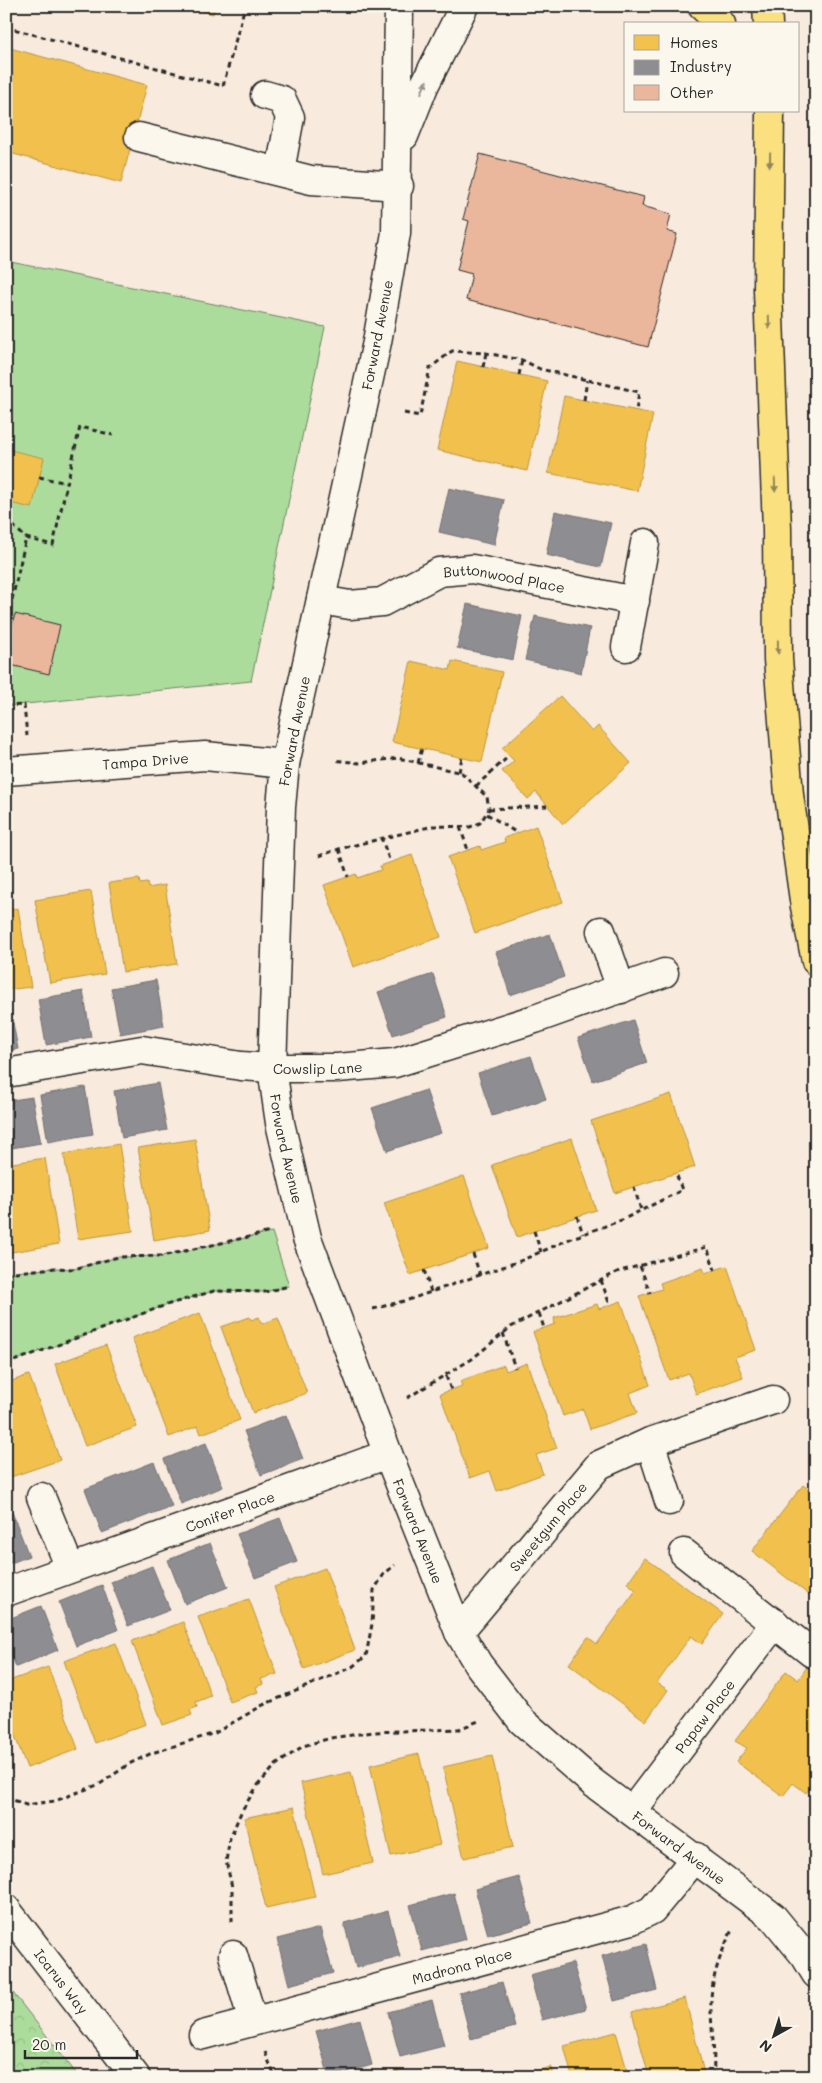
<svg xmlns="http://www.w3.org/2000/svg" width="822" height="2083" font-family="Mali,sans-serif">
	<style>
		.forest { fill: url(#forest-crowns); stroke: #6c8464 }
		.park { fill: #acdc9c; stroke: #6c8464 }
		.homes { fill: #f2c14e; stroke: #b69444 }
		.industry { fill: #8d8d92; stroke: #707073 }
		.building { fill: #eab79c; stroke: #2b2b2b }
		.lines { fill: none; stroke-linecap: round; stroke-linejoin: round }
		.minor-casing { stroke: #2b2b2b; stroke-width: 31 }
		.highway-casing { stroke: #2b2b2b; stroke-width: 31 }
		.path { stroke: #2b2b2b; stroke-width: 3; stroke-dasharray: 5 4; stroke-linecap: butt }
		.minor { stroke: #fbf7ec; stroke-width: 28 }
		.highway { stroke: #fbe080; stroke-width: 28 }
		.oneway { fill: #93918c }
		.oneway2 { fill: #938656 }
		.labels { text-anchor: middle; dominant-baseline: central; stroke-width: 5; stroke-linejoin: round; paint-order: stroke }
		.street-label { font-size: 14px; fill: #2b2b2b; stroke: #fbf7ec }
	</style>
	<defs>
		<pattern id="forest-crowns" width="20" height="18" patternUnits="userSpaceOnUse" patternTransform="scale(1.25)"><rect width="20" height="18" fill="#acdc9c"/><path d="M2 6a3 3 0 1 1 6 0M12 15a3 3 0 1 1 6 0" fill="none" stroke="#94bd87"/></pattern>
	</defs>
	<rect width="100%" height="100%" fill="#f8eadc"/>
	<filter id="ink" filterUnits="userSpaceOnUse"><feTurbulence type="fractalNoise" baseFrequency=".02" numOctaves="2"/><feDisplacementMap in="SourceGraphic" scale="10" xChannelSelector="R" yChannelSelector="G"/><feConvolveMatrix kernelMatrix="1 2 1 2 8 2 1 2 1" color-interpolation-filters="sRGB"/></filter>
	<g filter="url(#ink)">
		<path class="forest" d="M6,1984L79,2077H6Z"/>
		<g class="park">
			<path d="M6,261L325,327L251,681L6,706Z"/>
			<path d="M272,1232L289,1286L265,1292L214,1291L166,1305L6,1364V1273L55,1268L74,1269L118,1257L162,1256Z"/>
		</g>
		<g class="homes">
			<path d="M186,6H215L213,14Z"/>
			<path d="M6,47L147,85L121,183L6,152Z"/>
			<path d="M457,361L547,381L527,471L437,450Z"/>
			<path d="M564,396L653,414L637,491L548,473Z"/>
			<path d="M6,449L44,458L32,508L6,502Z"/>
			<path d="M411,661L450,670L452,661L502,672L482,762L392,742Z"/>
			<path d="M560,696L592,732L598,726L631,763L563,824L536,792L528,799L502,771L514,761L502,748Z"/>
			<path d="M536,826L563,902L475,933L448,857L480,846L481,850L505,842L504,838Z"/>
			<path d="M412,855L441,937L353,967L324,885L356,874L357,878L381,870L380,866Z"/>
			<path d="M139,879L140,884L147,883L148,888L165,885L177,964L123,972L109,883Z"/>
			<path d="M91,891L105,974L50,983L35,900Z"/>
			<path d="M18,908L31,987L6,990V910Z"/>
			<path d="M671,1094L695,1167L615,1193L591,1121Z"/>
			<path d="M572,1138L596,1210L517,1237L492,1165Z"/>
			<path d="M195,1139L210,1230L154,1240L138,1148Z"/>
			<path d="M119,1144L133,1231L78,1239L64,1154Z"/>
			<path d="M45,1158L59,1244L6,1253V1164Z"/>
			<path d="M464,1176L489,1248L410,1275L384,1203Z"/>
			<path d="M727,1266L756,1350L735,1357L743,1377L696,1394L689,1373L669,1380L639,1296L662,1289L660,1283L703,1268L705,1273Z"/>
			<path d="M621,1301L650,1385L630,1393L637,1413L590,1429L583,1409L563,1416L533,1332L555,1324L554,1318L597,1304L599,1309Z"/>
			<path d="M200,1313L240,1420L201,1434L198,1426L169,1437L132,1338Z"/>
			<path d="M250,1317L251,1320L259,1317L262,1324L278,1318L307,1393L253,1413L221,1327Z"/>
			<path d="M106,1345L137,1427L85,1446L55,1364Z"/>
			<path d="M527,1363L557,1448L536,1455L543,1474L497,1491L490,1471L470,1478L440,1394L462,1386L460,1381L504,1365L506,1371Z"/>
			<path d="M29,1375L60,1460L8,1478L6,1472V1383Z"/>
			<path d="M803,1485L816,1495V1594L813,1598L752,1551Z"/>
			<path d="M645,1558L723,1614L702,1644L691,1636L657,1683L668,1690L646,1721L569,1664L588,1637L597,1644L636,1590L627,1583Z"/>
			<path d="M325,1568L355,1650L304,1669L274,1587Z"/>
			<path d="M249,1599L277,1674L261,1679L263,1684L256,1687L258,1692L230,1702L198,1617Z"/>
			<path d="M183,1622L211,1696L196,1702L197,1707L190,1710L192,1715L163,1725L132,1641Z"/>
			<path d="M116,1643L146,1724L95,1743L64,1661Z"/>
			<path d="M48,1667L78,1749L27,1768L6,1712V1682Z"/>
			<path d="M807,1667L816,1674V1780L806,1793L793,1783L783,1796L736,1762L747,1748L735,1741L786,1671L798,1680Z"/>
			<path d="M419,1754L440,1845L391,1856L370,1765Z"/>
			<path d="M492,1756L513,1847L464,1858L443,1767Z"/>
			<path d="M351,1772L373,1863L323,1874L301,1783Z"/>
			<path d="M294,1807L315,1897L266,1908L244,1818Z"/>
			<path d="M685,1998L705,2077H649L632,2012Z"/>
			<path d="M616,2032L629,2077H572L564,2046Z"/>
			<path d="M551,2067L553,2077H513Z"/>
			<path d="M398,2071L400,2077H378Z"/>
			<path d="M475,2071L476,2077H454Z"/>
		</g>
		<g class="industry">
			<path d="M449,488L504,500L494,545L439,532Z"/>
			<path d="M555,511L611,523L601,567L546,555Z"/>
			<path d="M467,604L522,616L513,660L457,648Z"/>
			<path d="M535,616L590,628L581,673L525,660Z"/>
			<path d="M550,934L564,977L510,995L496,952Z"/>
			<path d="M433,974L447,1017L393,1035L378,992Z"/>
			<path d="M156,980L164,1026L120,1034L111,988Z"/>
			<path d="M83,991L91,1037L46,1045L38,999Z"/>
			<path d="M6,1002H9L18,1049L6,1051Z"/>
			<path d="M633,1020L647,1063L593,1081L578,1038Z"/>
			<path d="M531,1056L546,1099L492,1116L478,1073Z"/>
			<path d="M158,1083L167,1130L122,1138L114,1091Z"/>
			<path d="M85,1087L93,1134L48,1142L40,1095Z"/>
			<path d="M426,1090L441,1133L387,1151L372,1108Z"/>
			<path d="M32,1097L41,1143L6,1149V1101Z"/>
			<path d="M286,1415L303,1459L261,1475L244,1431Z"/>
			<path d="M206,1443L223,1487L181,1504L164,1459Z"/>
			<path d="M154,1462L172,1506L102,1533L85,1489Z"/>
			<path d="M12,1512L29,1556L6,1565V1514Z"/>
			<path d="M280,1518L297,1562L255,1578L237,1534Z"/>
			<path d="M210,1543L228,1587L185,1604L168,1560Z"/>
			<path d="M152,1566L170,1610L128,1626L111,1582Z"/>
			<path d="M102,1585L118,1630L76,1646L59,1602Z"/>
			<path d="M41,1606L58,1650L16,1667L6,1642V1620Z"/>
			<path d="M519,1877L532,1923L488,1935L475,1889Z"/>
			<path d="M454,1893L466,1939L422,1951L410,1905Z"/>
			<path d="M388,1911L400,1957L356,1968L344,1923Z"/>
			<path d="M320,1928L333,1973L289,1985L277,1939Z"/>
			<path d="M646,1944L657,1990L614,2001L602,1956Z"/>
			<path d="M573,1963L586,2009L542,2020L530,1975Z"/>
			<path d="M502,1982L515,2027L471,2039L459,1993Z"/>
			<path d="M432,2000L444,2046L400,2057L388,2012Z"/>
			<path d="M360,2019L372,2065L329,2077L316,2031Z"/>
		</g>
		<g class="building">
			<path d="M480,154L644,197L642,206L671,214L667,231L677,234L648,347L466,300L472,274L457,270L469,221L463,219Z"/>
			<path d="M15,614L60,625L49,674L6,664V648Z"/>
		</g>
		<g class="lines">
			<defs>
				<g id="minor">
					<path id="s1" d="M399,6L396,233L377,342L285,764L281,807L272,1068L280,1123L307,1238L388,1454L459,1632L478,1664L522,1721L592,1782L773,1917L805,1956L816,1974"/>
					<path d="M265,95L282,100L290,117L280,171"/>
					<path d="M404,136L424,86L464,6"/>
					<path d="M139,137L311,180L399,186"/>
					<path id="s2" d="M321,600L350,605L382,602L439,572L472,569L635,601"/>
					<path d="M626,647L645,543"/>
					<path id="s3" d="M6,771L205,756L285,764"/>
					<path d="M601,931L621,989"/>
					<path id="s4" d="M6,1073L142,1050L241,1066L272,1068H337L395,1063L535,1019L664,973"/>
					<path d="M650,1442L669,1501"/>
					<path d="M41,1497L70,1568"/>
					<path d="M684,1553L812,1653"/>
					<path id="s5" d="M6,1592L388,1454"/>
					<path id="s6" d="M459,1632L599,1465L650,1442L773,1400"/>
					<path id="s7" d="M633,1810L775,1623"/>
					<path id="s8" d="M6,1909L136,2077"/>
					<path d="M233,1955L253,2021"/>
					<path id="s9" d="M203,2035L632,1920L652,1910L696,1857"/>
				</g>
				<g id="highway">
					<path d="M702,6L721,24"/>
					<path d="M767,6L768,24"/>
					<path d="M770,111L768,290L777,529L778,659L789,795L805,907L816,961"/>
				</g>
			</defs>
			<use href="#minor" class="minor-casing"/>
			<use href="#highway" class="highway-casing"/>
			<g class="path">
				<path d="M6,27L223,86L245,6"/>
				<path d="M483,367L486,353"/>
				<path d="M519,375L522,360"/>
				<path d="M6,378L12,377"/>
				<path d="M584,400L587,380"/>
				<path d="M404,413L420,416L430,368L452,351L486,353L522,360L540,369L639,392L636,411"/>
				<path d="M39,477L67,483"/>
				<path d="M6,519L26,538"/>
				<path d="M6,588L14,590"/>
				<path d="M6,626L26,538L53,545L80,427L113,435"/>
				<path d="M6,706L24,705L27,736"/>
				<path d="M418,763L422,748"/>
				<path d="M459,772L462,757"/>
				<path d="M476,786L509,756"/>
				<path d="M489,809L547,806"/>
				<path d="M487,814L517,833"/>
				<path d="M460,827L468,850"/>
				<path d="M381,837L390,862"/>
				<path d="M339,849L348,877"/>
				<path d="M319,856L339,849L433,826L470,827L480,823L489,809L487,797L462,773L398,758L359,763L334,760"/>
				<path d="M634,1187L641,1210"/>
				<path d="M577,1216L583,1234"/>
				<path d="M534,1231L541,1252"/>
				<path d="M473,1254L480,1275"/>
				<path d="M640,1266L650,1293"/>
				<path d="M424,1270L431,1292"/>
				<path d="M6,1273L55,1268L74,1269L118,1257L162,1256L271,1232"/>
				<path d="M601,1280L610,1305"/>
				<path d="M373,1309L408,1300L520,1261L572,1238L622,1220L682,1190L676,1173"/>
				<path d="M539,1313L544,1328"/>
				<path d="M503,1333L515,1368"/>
				<path d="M6,1364L166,1305L214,1291L265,1292L289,1286"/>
				<path d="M446,1376L451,1390"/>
				<path d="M407,1398L472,1359L511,1327L617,1272L707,1247L715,1270"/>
				<path d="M6,1797L26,1805L55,1801L100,1784L129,1764L152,1753L215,1733L263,1705L352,1667L366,1656L372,1624L374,1590L384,1574L395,1565"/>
				<path d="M232,1922V1887L226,1861L230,1838L242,1810L258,1785L276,1765L303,1746L331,1738L373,1732L459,1729L481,1720"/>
				<path d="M265,2052L275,2077"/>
				<path d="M713,2077C716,2050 710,2025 711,1998C713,1973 722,1950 733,1928"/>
			</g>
			<use href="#minor" class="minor"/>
			<use href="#highway" class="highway"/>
		</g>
		<defs><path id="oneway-solid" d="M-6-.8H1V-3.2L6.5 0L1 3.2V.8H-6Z" transform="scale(1.25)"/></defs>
		<use class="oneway" href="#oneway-solid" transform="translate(424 87) rotate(-66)"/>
		<g class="oneway2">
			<use href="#oneway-solid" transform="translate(770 160) rotate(91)"/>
			<use href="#oneway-solid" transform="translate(769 322) rotate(88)"/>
			<use href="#oneway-solid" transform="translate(775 485) rotate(88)"/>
			<use href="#oneway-solid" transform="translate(778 647) rotate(89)"/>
		</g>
	</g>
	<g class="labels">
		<g class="street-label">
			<text transform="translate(377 335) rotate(-79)">Forward Avenue</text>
			<text stroke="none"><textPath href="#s2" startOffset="192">Buttonwood Place</textPath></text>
			<text transform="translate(294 731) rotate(-79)">Forward Avenue</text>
			<text stroke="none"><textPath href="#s3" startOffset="140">Tampa Drive</textPath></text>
			<text stroke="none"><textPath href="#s4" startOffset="315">Cowslip Lane</textPath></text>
			<text stroke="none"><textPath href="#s1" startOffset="1156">Forward Avenue</textPath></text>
			<text stroke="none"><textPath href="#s5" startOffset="238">Conifer Place</textPath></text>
			<text stroke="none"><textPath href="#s6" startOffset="138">Sweetgum Place</textPath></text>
			<text stroke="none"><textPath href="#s1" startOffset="1561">Forward Avenue</textPath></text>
			<text stroke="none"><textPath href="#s7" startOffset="118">Papaw Place</textPath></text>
			<text stroke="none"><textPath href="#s1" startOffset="1981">Forward Avenue</textPath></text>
			<text stroke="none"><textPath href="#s9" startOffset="268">Madrona Place</textPath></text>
			<text stroke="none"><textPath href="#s8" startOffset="91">Icarus Way</textPath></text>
		</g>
	</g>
	<rect width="822" height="2083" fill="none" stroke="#fbf7ec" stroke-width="25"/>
	<rect x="12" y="12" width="797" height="2058" fill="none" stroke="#2b2b2b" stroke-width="2" filter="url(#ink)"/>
	<rect x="624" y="22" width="175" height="90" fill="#fbf7ec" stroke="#a8a59f"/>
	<rect x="634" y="35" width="25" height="15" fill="#f2c14e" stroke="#a8a59f"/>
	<text x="670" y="48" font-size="15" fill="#2b2b2b">Homes</text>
	<rect x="634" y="60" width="25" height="15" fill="#8d8d92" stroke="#a8a59f"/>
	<text x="670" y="72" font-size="15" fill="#2b2b2b">Industry</text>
	<rect x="634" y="85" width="25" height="15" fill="#eab79c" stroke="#a8a59f"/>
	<text x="670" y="98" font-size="15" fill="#2b2b2b">Other</text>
	<g transform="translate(774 2036) rotate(219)" stroke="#fbf7ec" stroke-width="4" paint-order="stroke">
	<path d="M0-4L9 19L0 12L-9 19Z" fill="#2b2b2b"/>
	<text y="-8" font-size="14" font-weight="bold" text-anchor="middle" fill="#2b2b2b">N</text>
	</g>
	<path d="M25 2050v8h112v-8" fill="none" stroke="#2b2b2b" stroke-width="2.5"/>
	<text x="32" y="2050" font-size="15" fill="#2b2b2b" stroke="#fbf7ec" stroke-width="4" paint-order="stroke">20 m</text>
</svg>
